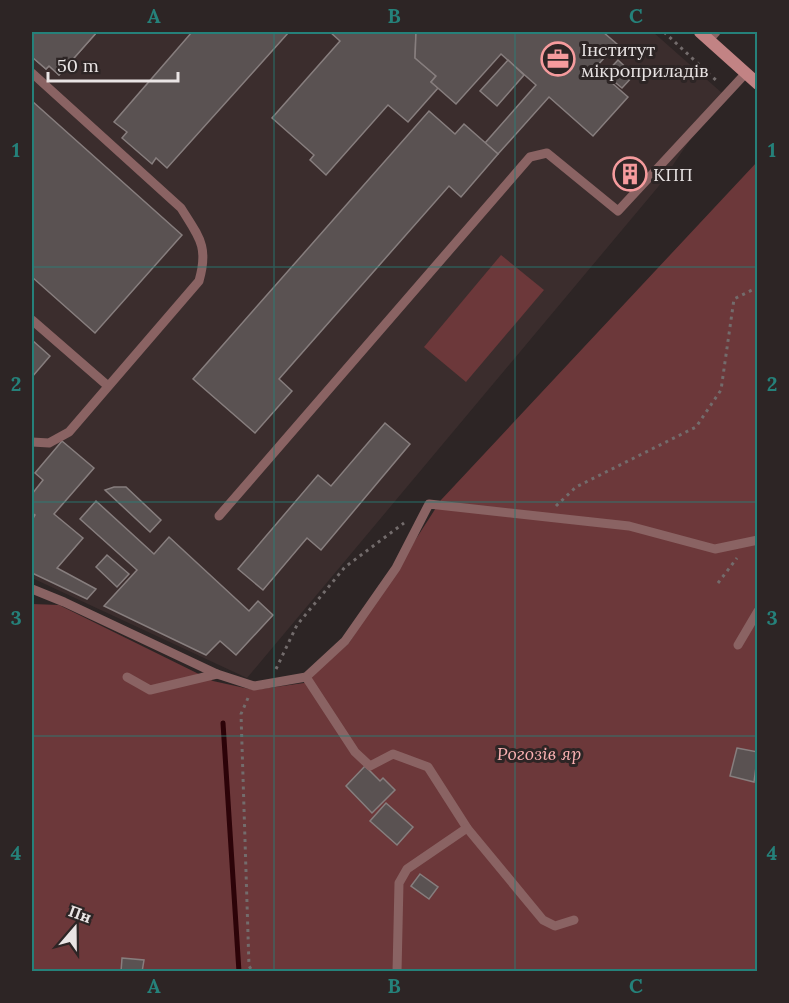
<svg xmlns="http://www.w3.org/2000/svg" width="789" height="1003" font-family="Lora,serif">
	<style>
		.built { fill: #3b2d2d }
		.green { fill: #6c383a }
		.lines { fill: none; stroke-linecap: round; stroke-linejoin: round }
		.stream { stroke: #2c0308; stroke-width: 5 }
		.building { fill: #5a5252; stroke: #877e7e; stroke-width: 1.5 }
		.path { stroke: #736c6c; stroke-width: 3; stroke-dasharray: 3 4.5; stroke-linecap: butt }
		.lane { stroke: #8a6363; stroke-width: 9 }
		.secondary { stroke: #c28384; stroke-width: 12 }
		.grid { fill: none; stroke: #25817a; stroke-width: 1.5; stroke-opacity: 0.55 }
		.labels { text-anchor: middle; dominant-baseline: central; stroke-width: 6; stroke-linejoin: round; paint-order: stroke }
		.poi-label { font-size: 18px; fill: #e9e4e4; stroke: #2d2525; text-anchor: start }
		.park-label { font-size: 18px; font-style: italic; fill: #fab0b1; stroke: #2d2525 }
		.neatline { fill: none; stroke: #25817a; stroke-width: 2 }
		.grid-label { font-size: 20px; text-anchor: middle; font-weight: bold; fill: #25817a }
	</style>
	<rect width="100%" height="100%" fill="#2d2525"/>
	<path class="built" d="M32,32H653L722,93L658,187L247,678L32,578Z"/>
	<g class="green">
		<path d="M757,162V971H32V604L59,605L213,681L254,690L304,683L349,643L441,500Z"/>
		<path d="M501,255L544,290L466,382L424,347Z"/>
	</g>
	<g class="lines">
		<path class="stream" d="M223,723L239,972"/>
	</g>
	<g class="building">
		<path d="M32,32H97L59,75L49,66L46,69L32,57Z"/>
		<path d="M32,32H97L59,75L49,66L46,69L32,57Z"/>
		<path d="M192,32H289L167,168L156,158L152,164L122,138L127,132L114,122Z"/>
		<path d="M330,32H416L415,58L436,76L431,82L438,88L408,122L388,105L326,175L310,160L314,155L272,118L340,41Z"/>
		<path d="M416,32H603L617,44L595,68L628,97L593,136L549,97L498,154L485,143L536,85L501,54L456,104L431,82L436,76L415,58Z"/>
		<path d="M508,60L524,75L497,106L480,91Z"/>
		<path d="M618,60L634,75L622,88L605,74Z"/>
		<path d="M32,101L182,235L95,333L32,277Z"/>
		<path d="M429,111L455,134L464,124L498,154L461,197L449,186L279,379L292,391L255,433L193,379Z"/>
		<path d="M628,162L642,175L632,185L619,173Z"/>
		<path d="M32,340L50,356L32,377Z"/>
		<path d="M385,423L410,444L321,550L307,538L263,590L238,569L318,475L331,486Z"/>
		<path d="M62,441L94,468L54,514L83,538L57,568L96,589L87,599L32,573V520L35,515L32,513V494L43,480L35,473Z"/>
		<path d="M114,487H126L161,520L150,532L105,490Z"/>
		<path d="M96,501L154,554L169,537L249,611L258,601L273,615L236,655L220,641L206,655L104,606L137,570L80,519Z"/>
		<path d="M107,555L129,574L117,587L96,567Z"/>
		<path d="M737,748L758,752L754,782L730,776Z"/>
		<path d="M365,766L380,781L383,778L395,790L372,813L346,786Z"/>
		<path d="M386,803L413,827L397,845L370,821Z"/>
		<path d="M420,874L438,887L429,899L411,886Z"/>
		<path d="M122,958L144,960L142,972H121Z"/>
	</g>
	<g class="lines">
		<g class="path">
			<path d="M664,32L719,83"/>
			<path d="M556,506L576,487L696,427L721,390L734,299L758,287"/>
			<path d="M718,583L737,558"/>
			<path d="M276,669L297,625L345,567L404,523"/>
			<path d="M248,698L241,714L249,966L253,972"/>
		</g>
		<g class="lane">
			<path d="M709,40L716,32"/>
			<path d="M32,73L181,208C199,237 209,246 199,281L69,432L49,443L32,442"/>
			<path d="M32,320L108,386"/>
			<path d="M219,516L530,157L547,153L618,211L745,74"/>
			<path d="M32,589L64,602L217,674L254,686L306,677L345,641L396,568L429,504L629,526L715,549L758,540"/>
			<path d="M738,645L758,611"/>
			<path d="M127,677L150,690L217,674"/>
			<path d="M306,677L355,752L370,766L393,754L428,767L467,828L543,920L555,926L574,920"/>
			<path d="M397,972L399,883L407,869L467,828"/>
		</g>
		<path class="secondary" d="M700,32L758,84"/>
	</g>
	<path class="grid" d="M274,32V972M515,32V972M32,267H758M32,502H758M32,736H758"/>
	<defs>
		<symbol id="office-ring" viewBox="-11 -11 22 22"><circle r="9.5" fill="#2d2525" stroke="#f59b9d" stroke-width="1.5"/><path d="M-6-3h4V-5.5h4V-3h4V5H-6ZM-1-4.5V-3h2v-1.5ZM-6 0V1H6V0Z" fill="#f59b9d"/></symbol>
		<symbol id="building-ring" viewBox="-11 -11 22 22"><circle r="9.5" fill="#2d2525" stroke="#f59b9d" stroke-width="1.5"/><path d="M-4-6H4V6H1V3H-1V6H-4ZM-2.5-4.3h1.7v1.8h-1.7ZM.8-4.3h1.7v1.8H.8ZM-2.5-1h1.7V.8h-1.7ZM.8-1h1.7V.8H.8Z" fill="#f59b9d"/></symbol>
	</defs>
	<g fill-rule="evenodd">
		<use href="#office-ring" x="539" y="40" width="38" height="38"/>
		<use href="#building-ring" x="611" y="155" width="38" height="38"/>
	</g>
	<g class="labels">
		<g class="poi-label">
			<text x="581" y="49">Інститут<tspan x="581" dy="21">мікроприладів</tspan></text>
			<text x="653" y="174">КПП</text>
		</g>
		<g class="park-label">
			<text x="539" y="753">Рогозів яр</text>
		</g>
	</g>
	<rect width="789" height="1003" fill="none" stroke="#2d2525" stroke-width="66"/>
	<g transform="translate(75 928) rotate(20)" stroke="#2d2525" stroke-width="4.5" paint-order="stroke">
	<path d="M0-4.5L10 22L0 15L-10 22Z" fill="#e9e4e4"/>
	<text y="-9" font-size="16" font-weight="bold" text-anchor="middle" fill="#e9e4e4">Пн</text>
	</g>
	<path d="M48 72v9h130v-9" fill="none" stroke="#e9e4e4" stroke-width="3"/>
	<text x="57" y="72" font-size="18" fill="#e9e4e4" stroke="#2d2525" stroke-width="4.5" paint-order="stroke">50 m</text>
	<rect x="33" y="33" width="723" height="937" class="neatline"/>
	<g class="grid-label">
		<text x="154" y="23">A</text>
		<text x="394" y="23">B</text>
		<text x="636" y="23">C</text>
		<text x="16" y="157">1</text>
		<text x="772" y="157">1</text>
		<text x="16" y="391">2</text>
		<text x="772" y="391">2</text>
		<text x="16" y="625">3</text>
		<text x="772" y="625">3</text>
		<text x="16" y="860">4</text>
		<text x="772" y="860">4</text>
		<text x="154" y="993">A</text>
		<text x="394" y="993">B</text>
		<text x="636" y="993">C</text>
	</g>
</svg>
